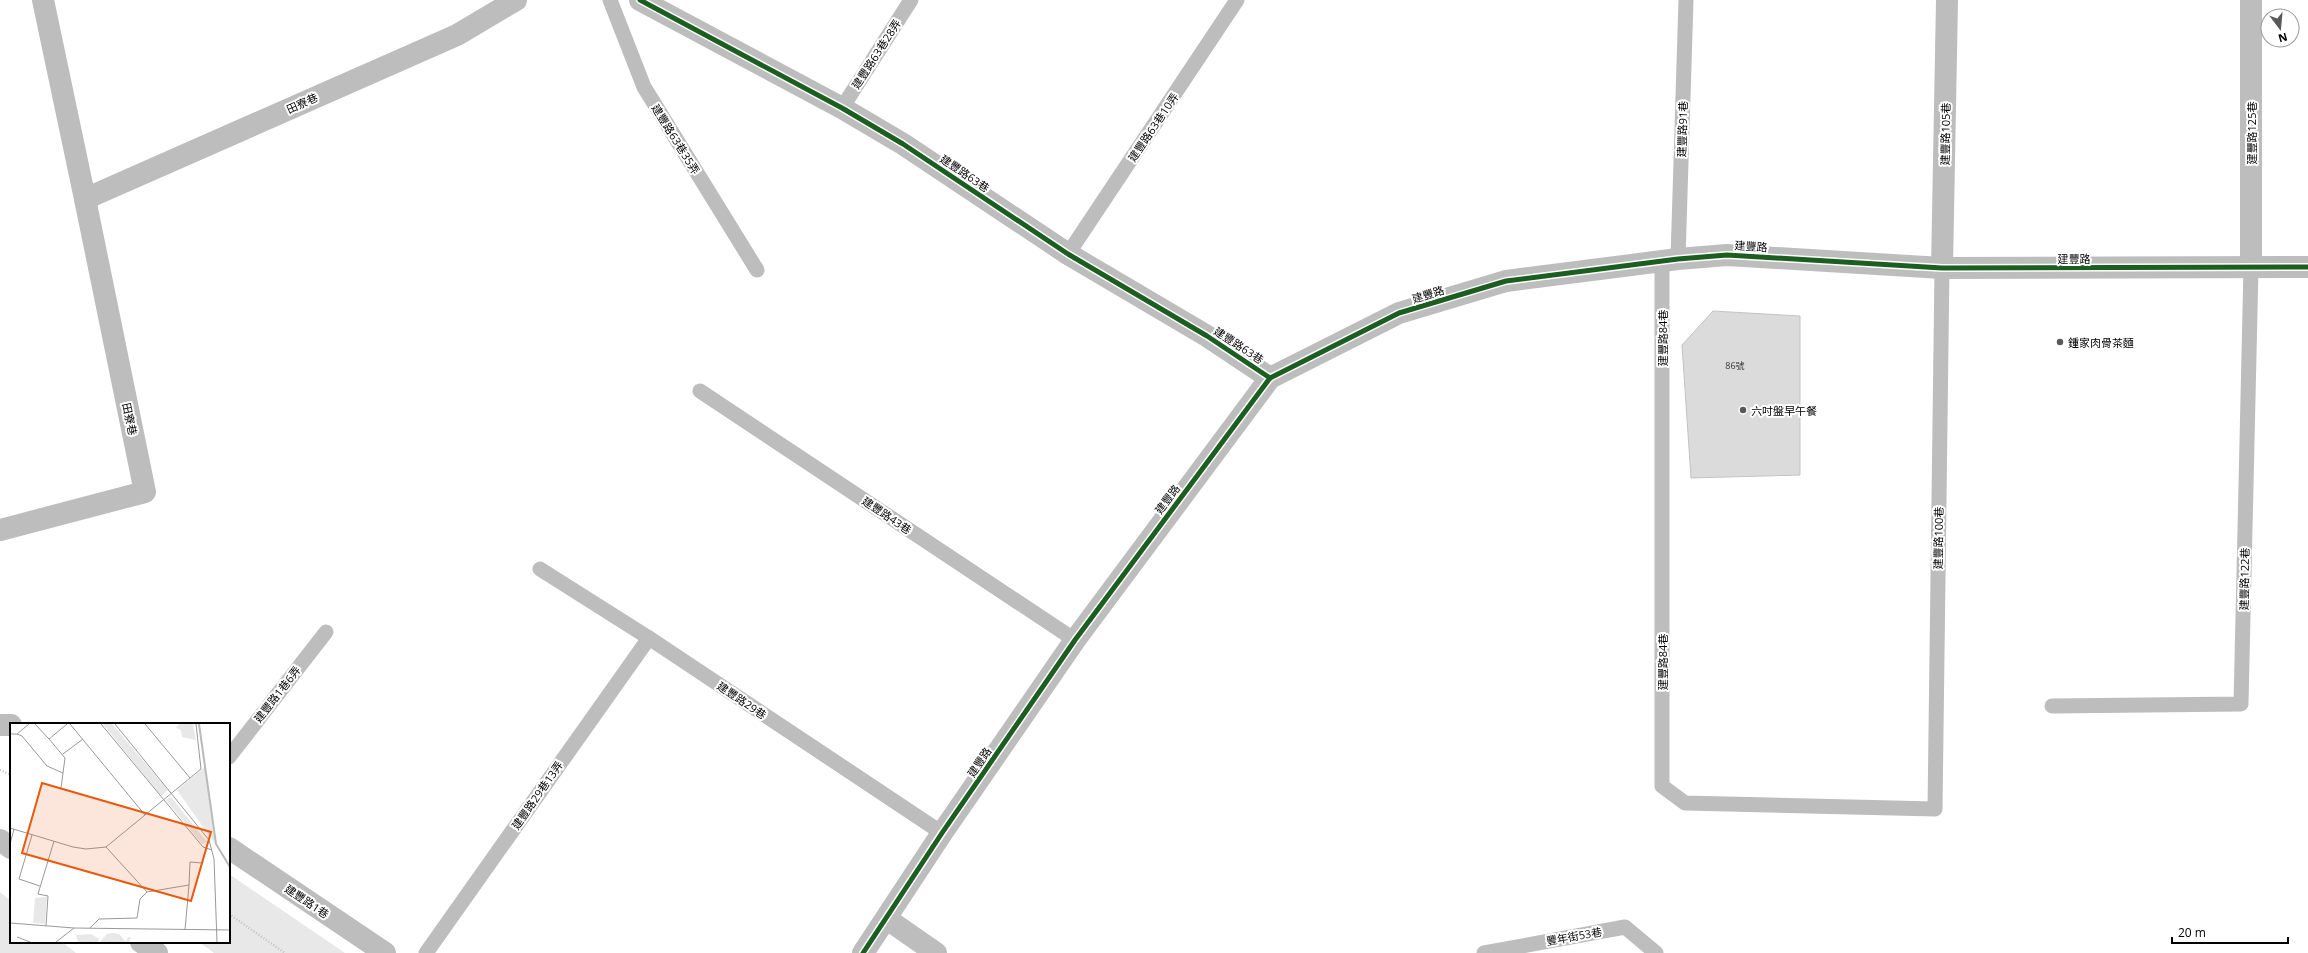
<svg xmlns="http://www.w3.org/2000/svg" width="2308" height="953" font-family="'Open Sans','Noto Sans TC',sans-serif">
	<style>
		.green { fill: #e8e8e8 }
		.building { fill: #dbdbdb; stroke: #c3c3c3 }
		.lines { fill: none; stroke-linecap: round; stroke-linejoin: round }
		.path { stroke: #c2c2c2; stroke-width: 2.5; stroke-dasharray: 1 2; stroke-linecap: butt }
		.service { stroke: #bdbdbd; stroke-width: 15 }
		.minor { stroke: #bdbdbd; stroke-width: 22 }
		.tertiary { stroke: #bdbdbd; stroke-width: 22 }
		.cycleway-casing { stroke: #fff; stroke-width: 8 }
		.cycleway { stroke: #1b5e20; stroke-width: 5 }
		.poi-dot { fill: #595959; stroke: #fff; stroke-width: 1.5 }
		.labels { text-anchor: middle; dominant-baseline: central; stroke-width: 4; stroke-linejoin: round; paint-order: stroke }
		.number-label { font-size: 9px; fill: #373737 }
		.street-label { font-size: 11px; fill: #000; stroke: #fff }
		.poi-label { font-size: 11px; fill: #000; stroke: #fff; text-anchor: start }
		.inset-river { fill: none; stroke: #bababa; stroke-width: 2 }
		.inset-road { fill: none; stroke: #999; stroke-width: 1 }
		.view { fill: #e8590c; fill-opacity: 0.15; stroke: #e8590c; stroke-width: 2 }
		.inset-edge { fill: none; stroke: #000; stroke-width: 2 }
	</style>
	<rect width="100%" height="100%" fill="#fff"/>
	<g class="green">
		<path d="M229,874L345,953H214L199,942H229Z"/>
		<path d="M0,892L11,901V942H62L76,953H0Z"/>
	</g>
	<path class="building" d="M1713,311L1800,316V475L1691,478L1682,345Z"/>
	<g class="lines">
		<g class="path">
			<path d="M0,770L11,775"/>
			<path d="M229,914L285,953"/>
		</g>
		<g class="service">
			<path d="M610,0L644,87L757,270"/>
			<path d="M842,108L911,0"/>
			<path d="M1068,254L1237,0"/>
			<path d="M1678,259L1686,0"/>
			<path d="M1662,261V786L1685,803L1935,809L1942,268"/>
			<path d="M700,391L1075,640"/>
			<path d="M540,569L649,638L942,833"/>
			<path d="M2052,706L2241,704L2251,267"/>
			<path d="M229,757L326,632"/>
			<path d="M426,953L649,638"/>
			<path d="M1484,953L1625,927L1656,953"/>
		</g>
		<g class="minor">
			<path d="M43,0L85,199L457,35L516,0"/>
			<path d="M640,0L842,108L903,144L1068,254L1207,336L1270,378"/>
			<path d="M2251,267V0"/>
			<path d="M1942,268L1947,0"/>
			<path d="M0,530L145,492L85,199"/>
			<path d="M0,725H11"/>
			<path d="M229,848L385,953"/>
			<path d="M887,919L936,953"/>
			<path d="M863,953L942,833L1075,640L1270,378L1399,313L1506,281L1678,259L1727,255L1942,268L2308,267"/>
		</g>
		<g class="tertiary">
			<path d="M0,840L11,848"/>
			<path d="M141,942L157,953"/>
		</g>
		<defs>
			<g id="cycleway">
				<path d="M640,0L842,108L903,144L1068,254L1207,336L1270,378"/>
				<path d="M863,953L942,833L1075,640L1270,378L1399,313L1506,281L1678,259L1727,255L1942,268L2308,267"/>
			</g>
		</defs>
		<use href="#cycleway" class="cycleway-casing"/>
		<use href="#cycleway" class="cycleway"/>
	</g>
	<g class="poi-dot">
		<circle cx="2060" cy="342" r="4"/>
		<circle cx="1743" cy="410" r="4"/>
	</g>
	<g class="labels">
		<g class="number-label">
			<text x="1735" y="365">86號</text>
		</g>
		<g class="street-label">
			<text transform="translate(876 54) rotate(-57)">建豐路63巷28弄</text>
			<text transform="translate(302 103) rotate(-24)">田寮巷</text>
			<text transform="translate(1153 127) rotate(-56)">建豐路63巷10弄</text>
			<text transform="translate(1682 129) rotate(-88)">建豐路91巷</text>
			<text transform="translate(2251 133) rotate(-90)">建豐路125巷</text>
			<text transform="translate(1945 134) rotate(-89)">建豐路105巷</text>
			<text transform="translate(676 139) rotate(58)">建豐路63巷35弄</text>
			<text transform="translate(965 173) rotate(34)">建豐路63巷</text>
			<text transform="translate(1751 246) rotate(4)">建豐路</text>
			<text x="2074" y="258">建豐路</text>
			<text transform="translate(1428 294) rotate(-17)">建豐路</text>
			<text transform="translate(1662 338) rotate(-90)">建豐路84巷</text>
			<text transform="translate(1239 345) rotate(33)">建豐路63巷</text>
			<text transform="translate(130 419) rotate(78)">田寮巷</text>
			<text transform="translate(1167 499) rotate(-53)">建豐路</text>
			<text transform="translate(887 515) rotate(34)">建豐路43巷</text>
			<text transform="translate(1938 538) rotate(-89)">建豐路100巷</text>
			<text transform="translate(2244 579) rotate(-89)">建豐路122巷</text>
			<text transform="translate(1662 662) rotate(-90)">建豐路84巷</text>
			<text transform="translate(277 694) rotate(-52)">建豐路1巷6弄</text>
			<text transform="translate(742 700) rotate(34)">建豐路29巷</text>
			<text transform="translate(979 762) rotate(-56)">建豐路</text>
			<text transform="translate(537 795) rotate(-55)">建豐路29巷13弄</text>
			<text transform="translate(307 901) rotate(34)">建豐路1巷</text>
			<text transform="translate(1574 936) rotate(-10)">豐年街53巷</text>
		</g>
		<g class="poi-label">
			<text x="2068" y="342">鍾家肉骨茶麵</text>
			<text x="1751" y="410">六吋盤早午餐</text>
		</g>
	</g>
	<g transform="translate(10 723)">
		<rect width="220" height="220" fill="#fff"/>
		<path d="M93,1H102L158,67L151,73ZM169,1H183L186,17L172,14L171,7L166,5ZM195,44L205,121L167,67ZM161,74L197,119L192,121L156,77ZM37,174L35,201L23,200L25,175ZM103,210L109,211L116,219L118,214H121L119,219H90L97,211ZM81,211L89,216L88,219H68L66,212Z" fill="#e8e8e8"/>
		<path class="inset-river" d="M189,1L206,121L220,144"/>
		<path class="inset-road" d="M25,1L39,16L57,1M60,1L135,92M91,1L193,124L202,127M105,1L199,117L204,136L207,219M135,1L180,55M0,11H7L19,1M7,11L12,13L37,43L53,50M39,16L55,35L51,65M53,31L73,16M0,105L63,124L76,126L96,124L191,46L186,1M22,112L9,156L30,163M0,121L4,106M96,124L137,169M179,162L180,139L192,140M0,200L64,205L220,207M36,203L38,173L28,171L44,118M80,205L89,196L127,195L130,176L137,169L179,162L175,207M7,214L20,219M46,219L64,205"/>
		<path class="view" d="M32,60L201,109L181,178L12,130Z"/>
		<rect width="220" height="220" class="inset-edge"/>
	</g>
	<g transform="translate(2280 28) rotate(164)"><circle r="19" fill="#ffffff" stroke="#999999"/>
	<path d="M0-3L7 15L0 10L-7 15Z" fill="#595959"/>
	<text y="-6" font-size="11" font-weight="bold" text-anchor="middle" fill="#000000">N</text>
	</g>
	<path d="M2172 937v6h116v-6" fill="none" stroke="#000000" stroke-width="2"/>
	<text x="2178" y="937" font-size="12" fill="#000000" stroke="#ffffff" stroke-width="3" paint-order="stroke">20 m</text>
</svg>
